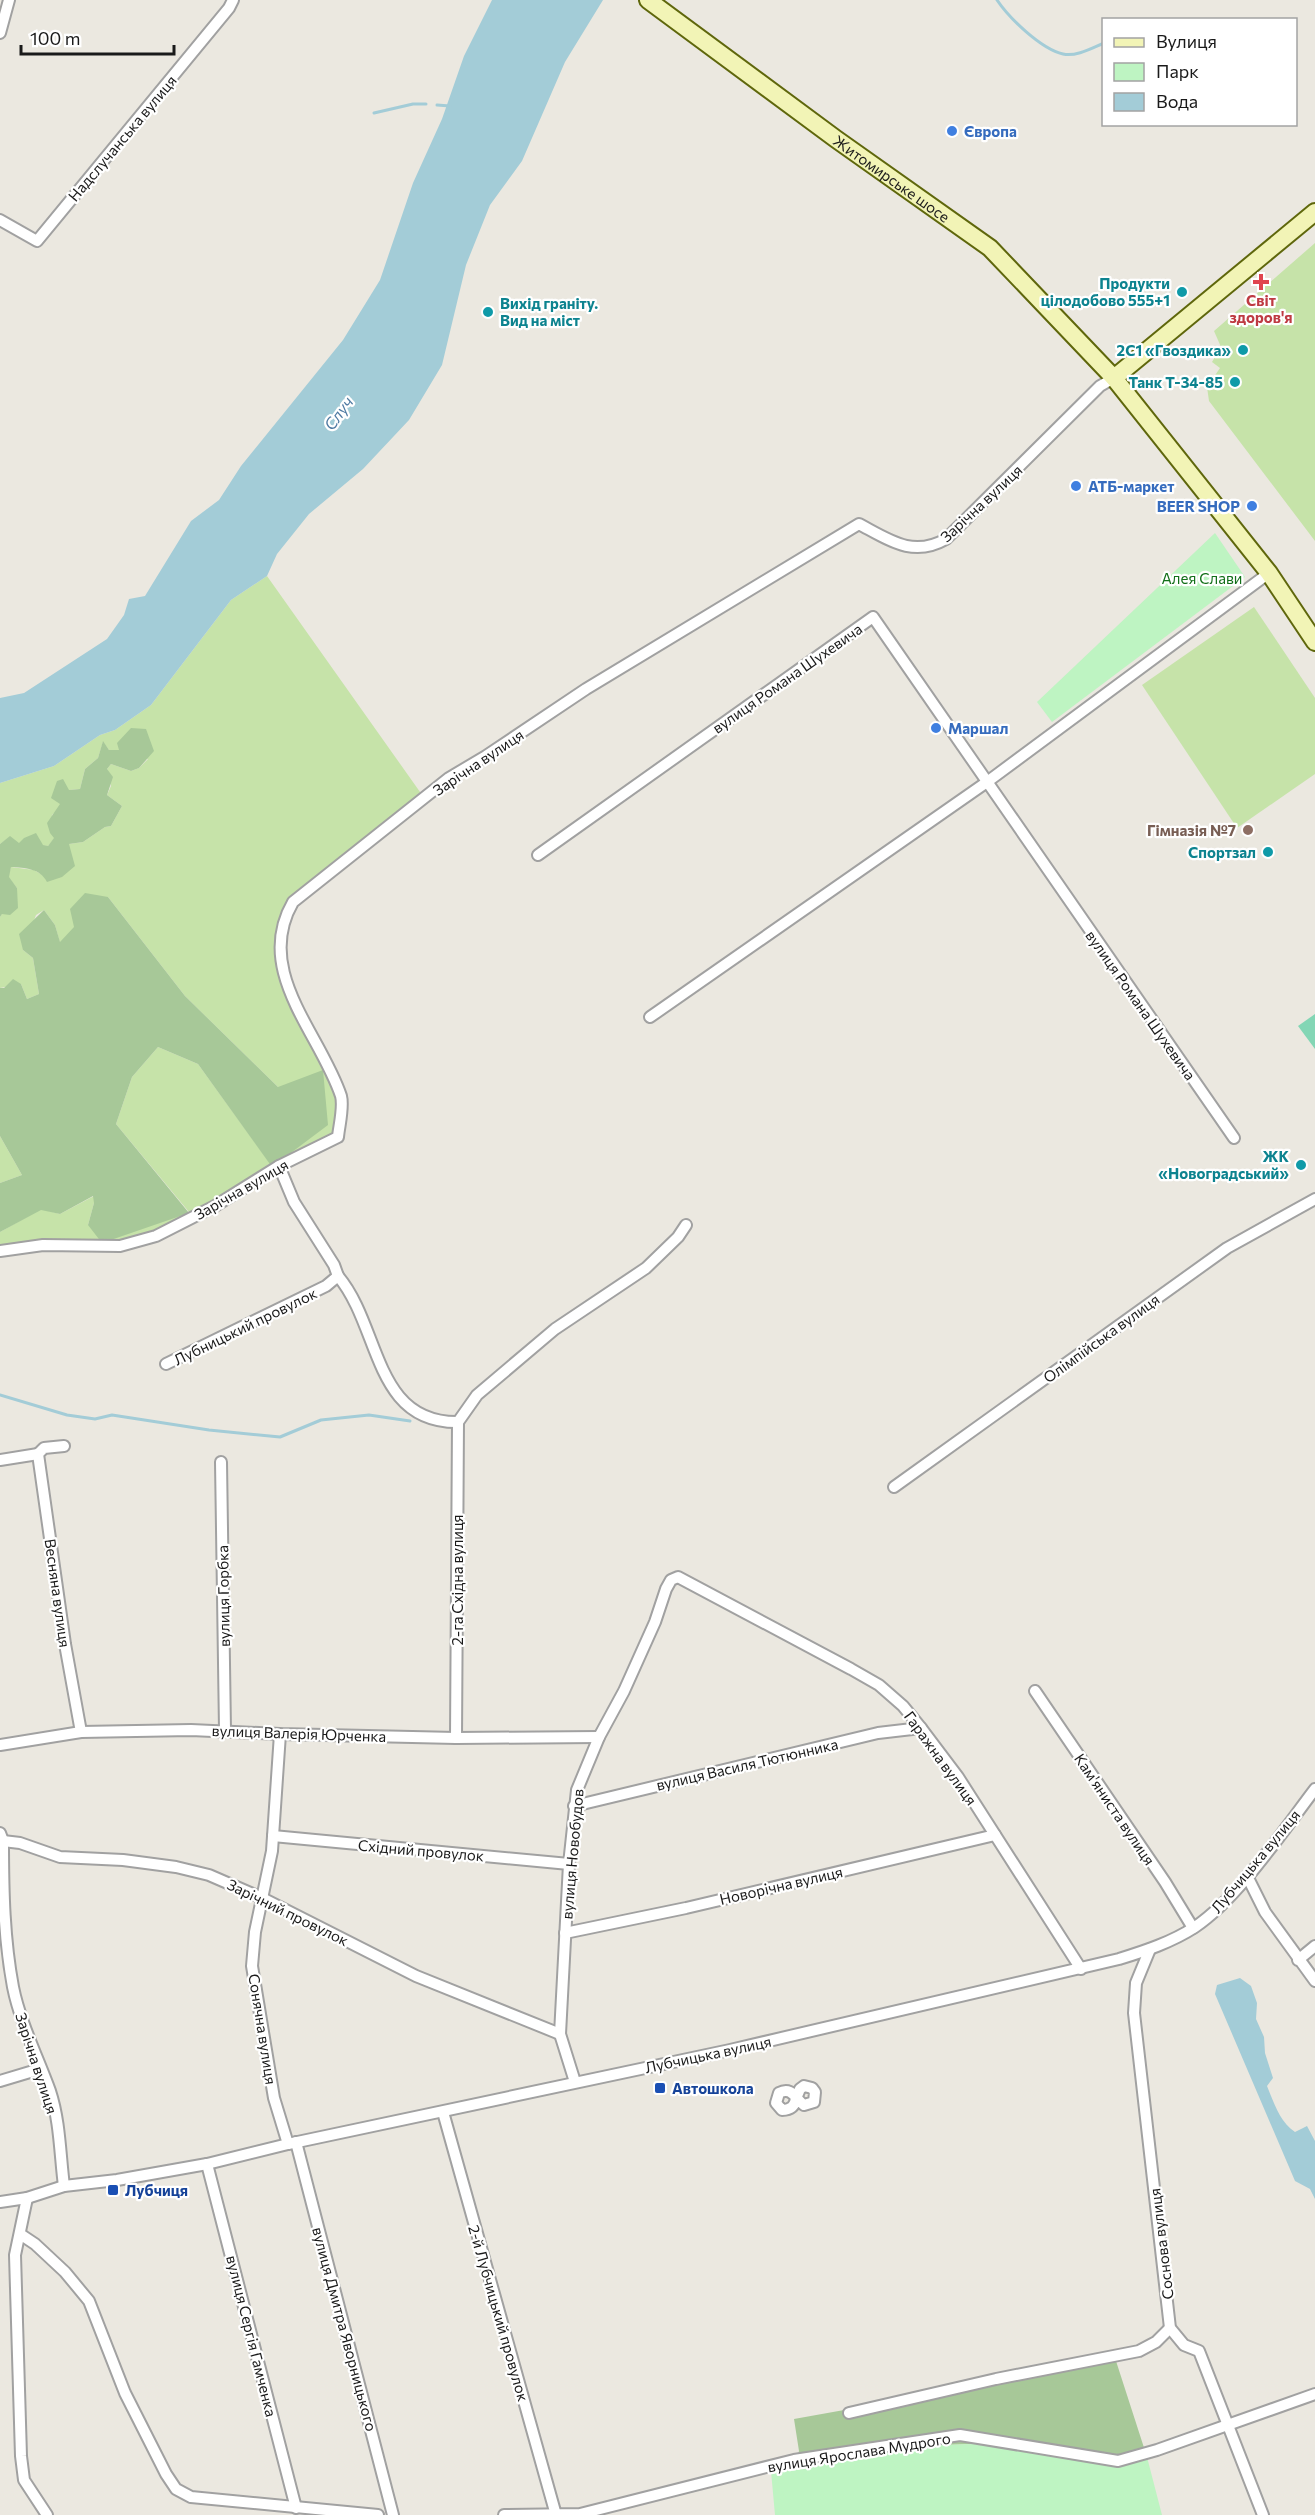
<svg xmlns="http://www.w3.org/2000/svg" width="1315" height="2515" font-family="Commissioner,sans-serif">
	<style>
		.grass { fill: #c6e3a9 }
		.forest { fill: #a7c898 }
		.park { fill: #bef4c2 }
		.pitch { fill: #83d6b5 }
		.water { fill: #a3ccd7 }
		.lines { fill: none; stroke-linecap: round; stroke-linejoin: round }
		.stream { stroke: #a3ccd7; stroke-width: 3 }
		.street-casing { stroke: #a1a1a1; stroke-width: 14 }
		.secondary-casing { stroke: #5f670c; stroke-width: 20 }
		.street { stroke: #fff; stroke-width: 10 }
		.secondary { stroke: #f2f4b6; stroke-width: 16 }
		.shop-dot { fill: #3f7fe0; stroke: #fff; stroke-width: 2 }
		.health-dot { fill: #e0444e; stroke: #fff; stroke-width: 2 }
		.culture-dot { fill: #0f9aa8; stroke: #fff; stroke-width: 2 }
		.education-dot { fill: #8d6e63; stroke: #fff; stroke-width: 2 }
		.transit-dot { fill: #1a4fb4; stroke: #fff; stroke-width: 2 }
		.labels { text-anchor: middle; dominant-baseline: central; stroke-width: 4.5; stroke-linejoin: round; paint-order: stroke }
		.shop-label { font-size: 15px; font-weight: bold; fill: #366cbe; stroke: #fff; text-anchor: start }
		.street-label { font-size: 15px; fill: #1a1a1a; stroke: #fff }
		.culture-label { font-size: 15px; font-weight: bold; fill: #0d838f; stroke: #fff; text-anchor: end }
		.health-label { font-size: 15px; font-weight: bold; fill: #be3a42; stroke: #fff }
		.park-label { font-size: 15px; fill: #126f19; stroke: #fff }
		.education-label { font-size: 15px; font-weight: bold; fill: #785e54; stroke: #fff; text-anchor: end }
		.transit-label { font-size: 15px; font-weight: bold; fill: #164399; stroke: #fff; text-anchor: start }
		.water-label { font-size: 16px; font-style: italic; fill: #4f7aa2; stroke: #fff }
	</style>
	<rect width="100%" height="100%" fill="#ebe8e0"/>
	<g class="grass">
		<path d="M1315,243V541L1209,401L1207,387L1220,368L1212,362L1221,347L1214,331Z"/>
		<path d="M267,576L425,799L293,902L283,920L282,966L342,1098L338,1137L215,1206L120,1246L0,1251V1232L41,1209L60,1214L94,1196V1203L88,1225L189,1212L116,1124L132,1077L158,1047L198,1064L272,1166L278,1087L185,996L108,897L60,943L55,925L44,910L36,915L23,950L33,958L39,994L27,999L21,984L0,988V917L17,888L8,877L11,867L34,870L44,876L69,844L83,842L105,827L111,826L122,806L107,795L111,786L107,769L111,764L131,771L139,768L148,759L119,750H109L103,742L98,758L85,769L80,789L69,790L58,810L52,815L55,838L48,846L19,844L10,837L0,844V783L54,766L100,735L115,730L151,705L231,600Z"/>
		<path d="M1254,607L1315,698V774L1237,828L1142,685Z"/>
		<path d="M0,1136L22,1175L0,1183Z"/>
	</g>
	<g class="forest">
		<path d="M131,728L146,729L154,751L139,768L131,771L111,764L107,769L113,777L107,795L122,806L111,826L105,827L83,842L69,844L75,866L62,877L47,882C40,868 25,868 11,867L9,877L17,888L18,908L10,915L2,914L0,917V844L10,836L19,843L24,838L36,833L43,845L48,846L54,838L50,833L47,823L60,804L51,798L57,781L63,779L69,790L80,789L85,769L98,758L103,741L109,750H119L117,743Z"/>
		<path d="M85,893L108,897L185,996L278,1087L323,1070L328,1125L272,1167L198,1064L158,1047L132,1077L116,1124L189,1213L102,1243L88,1225L94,1203L93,1196L60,1214L41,1210L0,1232V1183L22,1175L0,1136V988H4L13,979L21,984L27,999L39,994L33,958L23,950L19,934L44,910L55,925L60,942L74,927L70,909Z"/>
		<path d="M1116,2361L1147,2457L1066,2459L999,2443L917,2446L795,2466L799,2451L794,2419Z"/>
	</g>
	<g class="park">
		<path d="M1215,533L1245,577L1052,722L1037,702Z"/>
		<path d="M999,2443L1066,2459L1147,2457L1162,2515H775L771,2471L917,2446Z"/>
	</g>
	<path class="pitch" d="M1315,1014V1049L1298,1026Z"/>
	<g class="water">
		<path d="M492,0H603L565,62L522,161L490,205L466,265L442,365L409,420L363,469L309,514L277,554L267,576L231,600L151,705L115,730L100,735L54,766L0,783V698L24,693L107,639L124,615L129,599L145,596L191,521L219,500L241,466L343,340L380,280L413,183L442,119L464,56Z"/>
		<path d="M1240,1978L1251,1986L1257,2003L1256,2019L1264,2037L1265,2053L1273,2078L1267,2086C1274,2103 1280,2122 1295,2132L1307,2126L1315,2141V2199L1310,2189L1295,2181L1215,1994L1217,1985Z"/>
	</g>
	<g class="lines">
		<g class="stream">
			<path d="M997,0C1009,18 1041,49 1063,54C1076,57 1092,48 1104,43"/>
			<path d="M437,105L450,106"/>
			<path d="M374,113L413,104H426"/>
			<path d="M0,1395L67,1415L95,1419L112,1415L209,1430L280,1437L321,1420L369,1415L410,1421"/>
		</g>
		<defs>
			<g id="street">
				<path d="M0,33L9,0"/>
				<path d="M0,220L37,241L229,8L233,0"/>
				<path d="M538,855L873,617L1234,1138"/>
				<path d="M650,1017L987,782L1269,573"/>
				<path d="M0,1251L43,1245L120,1246L156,1236L215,1206L279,1166L338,1137C339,1126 344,1107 341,1096C320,1033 253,971 293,902L449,778L486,756L586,689L859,524C889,540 913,558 946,539L1100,386L1114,378"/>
				<path d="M338,1276C381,1327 373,1423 458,1422"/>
				<path d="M166,1364L326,1286L338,1276L334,1265L294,1202L279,1166"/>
				<path d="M64,1446L44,1448L38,1454L65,1644L81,1732"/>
				<path d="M0,1460L38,1454"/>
				<path d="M221,1462L225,1730"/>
				<path d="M894,1487L1227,1248L1315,1199"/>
				<path d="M1035,1691L1165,1882L1193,1928"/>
				<path d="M280,1734L272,1851L255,1932L252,1966L274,2098L288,2144"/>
				<path d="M456,1738L458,1422L477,1395L555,1329L646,1268L678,1237L686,1225"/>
				<path d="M0,1745L81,1732L191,1730L280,1734L456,1738L599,1737"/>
				<path d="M574,1806L878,1733L921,1728"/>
				<path d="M0,1833L3,1841C3,1891 4,1939 13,1987C20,2022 38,2058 50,2091C60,2121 60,2155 64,2186"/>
				<path d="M273,1836L569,1864"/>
				<path d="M3,1841L20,1843L60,1857L123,1860L176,1867L209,1875L262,1898L416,1976L560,2034"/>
				<path d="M1247,1876L1265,1912L1315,1981"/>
				<path d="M565,1933L686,1908L995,1835"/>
				<path d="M1150,1949L1136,1983L1134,2013L1170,2328L1184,2345L1199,2351L1263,2515"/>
				<path d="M1298,1960L1315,1946"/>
				<path d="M0,2081L40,2069"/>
				<path d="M575,2082L560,2034L569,1864L577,1790L599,1737L624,1691L655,1622L666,1589L671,1580L678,1577L851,1669L879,1685L903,1706L921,1728L958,1777L1081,1969"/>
				<path d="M796,2098C795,2106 791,2110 782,2110L776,2103L779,2093C792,2086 795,2099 804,2105L814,2102L815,2092L812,2088L804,2086L800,2089L797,2096"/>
				<path d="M443,2112L556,2515"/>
				<path d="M296,2142L393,2515"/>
				<path d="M207,2164L296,2508"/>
				<path d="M27,2198L15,2255L21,2456L24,2480L47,2515"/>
				<path d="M0,2202L27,2198L64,2186L117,2180L207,2164L288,2144L730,2050L1119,1959C1145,1951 1172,1942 1195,1927C1238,1898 1283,1831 1315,1789"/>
				<path d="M20,2234L35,2244L65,2272L89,2301L125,2393L166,2474L176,2489L191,2497L378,2515"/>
				<path d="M849,2413L996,2379L1139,2351L1156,2342L1170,2328"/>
				<path d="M504,2515L580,2514L794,2460L960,2435L1118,2461L1157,2450L1315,2394"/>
			</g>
			<g id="secondary">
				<path id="s1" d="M648,0L836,139L990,248L1114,378L1269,573L1315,642"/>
				<path d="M1114,378L1315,212"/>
			</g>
		</defs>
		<use href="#street" class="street-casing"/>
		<use href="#secondary" class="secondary-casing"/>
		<use href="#street" class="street"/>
		<use href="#secondary" class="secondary"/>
	</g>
	<g class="shop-dot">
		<circle cx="952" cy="131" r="6"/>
		<circle cx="1076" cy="486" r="6"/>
		<circle cx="1252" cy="506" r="6"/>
		<circle cx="936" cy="728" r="6"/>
	</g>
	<path class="health-dot" d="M1258 273h6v6h6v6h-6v6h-6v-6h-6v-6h6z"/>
	<g class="culture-dot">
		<circle cx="1182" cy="292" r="6"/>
		<circle cx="488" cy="312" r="6"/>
		<circle cx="1243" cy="350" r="6"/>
		<circle cx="1235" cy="382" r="6"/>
		<circle cx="1268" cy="852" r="6"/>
		<circle cx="1301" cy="1165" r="6"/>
	</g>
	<circle class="education-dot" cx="1248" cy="830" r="6"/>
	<g class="transit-dot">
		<rect x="654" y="2082" width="12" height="12" rx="3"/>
		<rect x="107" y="2184" width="12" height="12" rx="3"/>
	</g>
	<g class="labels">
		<g class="shop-label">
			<text x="964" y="131">Європа</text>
			<text x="1088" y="486">АТБ-маркет</text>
			<text x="1240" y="506" text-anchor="end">BEER SHOP</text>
			<text x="948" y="728">Маршал</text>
		</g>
		<g class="street-label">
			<text transform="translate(122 138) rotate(-50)">Надслучанська вулиця</text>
			<text stroke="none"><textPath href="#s1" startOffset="302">Житомирське шосе</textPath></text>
			<text transform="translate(981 503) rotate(-43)">Зарічна вулиця</text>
			<text transform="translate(787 678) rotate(-35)">вулиця Романа Шухевича</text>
			<text transform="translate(478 762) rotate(-34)">Зарічна вулиця</text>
			<text transform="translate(1141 1005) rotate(55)">вулиця Романа Шухевича</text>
			<text transform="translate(241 1189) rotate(-30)">Зарічна вулиця</text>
			<text transform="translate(245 1326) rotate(-26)">Лубницький провулок</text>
			<text transform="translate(1101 1338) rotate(-36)">Олімпійська вулиця</text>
			<text transform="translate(457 1580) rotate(-90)">2-га Східна вулиця</text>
			<text transform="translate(58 1593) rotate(82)">Весняна вулиця</text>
			<text transform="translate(223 1596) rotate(-91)">вулиця Горбка</text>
			<text transform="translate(299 1733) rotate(2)">вулиця Валерія Юрченка</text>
			<text transform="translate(941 1758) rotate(54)">Гаражна вулиця</text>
			<text transform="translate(747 1764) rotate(-13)">вулиця Василя Тютюнника</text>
			<text transform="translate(1115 1809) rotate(56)">Кам'яниста вулиця</text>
			<text transform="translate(421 1850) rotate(5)">Східний провулок</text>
			<text transform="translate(572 1854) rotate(-85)">вулиця Новобудов</text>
			<text transform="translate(1255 1861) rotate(-50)">Лубчицька вулиця</text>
			<text transform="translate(781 1885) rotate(-13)">Новорічна вулиця</text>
			<text transform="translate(288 1912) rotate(26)">Зарічний провулок</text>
			<text transform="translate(263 2029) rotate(81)">Сонячна вулиця</text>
			<text transform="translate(708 2054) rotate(-12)">Лубчицька вулиця</text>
			<text transform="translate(37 2063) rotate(72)">Зарічна вулиця</text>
			<text transform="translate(1161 2244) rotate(-97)">Соснова вулиця</text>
			<text transform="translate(499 2313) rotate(74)">2-й Лубчицький провулок</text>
			<text transform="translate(345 2329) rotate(75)">вулиця Дмитра Яворницького</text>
			<text transform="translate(252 2336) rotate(76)">вулиця Сергія Гамченка</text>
			<text transform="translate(859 2452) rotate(-9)">вулиця Ярослава Мудрого</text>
		</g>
		<g class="culture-label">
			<text x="1170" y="283">Продукти<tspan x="1170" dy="17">цілодобово 555+1</tspan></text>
			<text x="500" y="303" text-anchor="start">Вихід граніту.<tspan x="500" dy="17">Вид на міст</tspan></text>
			<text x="1231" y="350">2С1 «Гвоздика»</text>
			<text x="1223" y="382">Танк Т-34-85</text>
			<text x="1256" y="852">Спортзал</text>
			<text x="1289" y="1156">ЖК<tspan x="1289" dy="17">«Новоградський»</tspan></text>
		</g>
		<g class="health-label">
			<text x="1261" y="300">Світ<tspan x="1261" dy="17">здоров'я</tspan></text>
		</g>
		<g class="park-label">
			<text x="1202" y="578">Алея Слави</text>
		</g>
		<g class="education-label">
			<text x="1236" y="830">Гімназія №7</text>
		</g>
		<g class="transit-label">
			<text x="672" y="2088">Автошкола</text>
			<text x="125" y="2190">Лубчиця</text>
		</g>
		<g class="water-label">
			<text transform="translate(338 413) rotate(-54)">Случ</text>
		</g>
	</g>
	<rect x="1102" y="18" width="195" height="108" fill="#ffffff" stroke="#a3a3a3" stroke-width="1.5"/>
	<rect x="1114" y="38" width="30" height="9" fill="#f2f4b6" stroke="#a3a3a3" stroke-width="1.5"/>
	<text x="1156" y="48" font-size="18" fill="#1a1a1a">Вулиця</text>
	<rect x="1114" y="63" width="30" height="18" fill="#bef4c2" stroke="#a3a3a3" stroke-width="1.5"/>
	<text x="1156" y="78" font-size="18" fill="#1a1a1a">Парк</text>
	<rect x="1114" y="93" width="30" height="18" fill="#a3ccd7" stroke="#a3a3a3" stroke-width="1.5"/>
	<text x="1156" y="108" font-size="18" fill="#1a1a1a">Вода</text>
	<path d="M21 45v9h153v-9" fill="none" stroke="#1a1a1a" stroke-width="3"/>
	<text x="30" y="45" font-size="18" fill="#1a1a1a" stroke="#ffffff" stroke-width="4.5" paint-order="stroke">100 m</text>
</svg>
